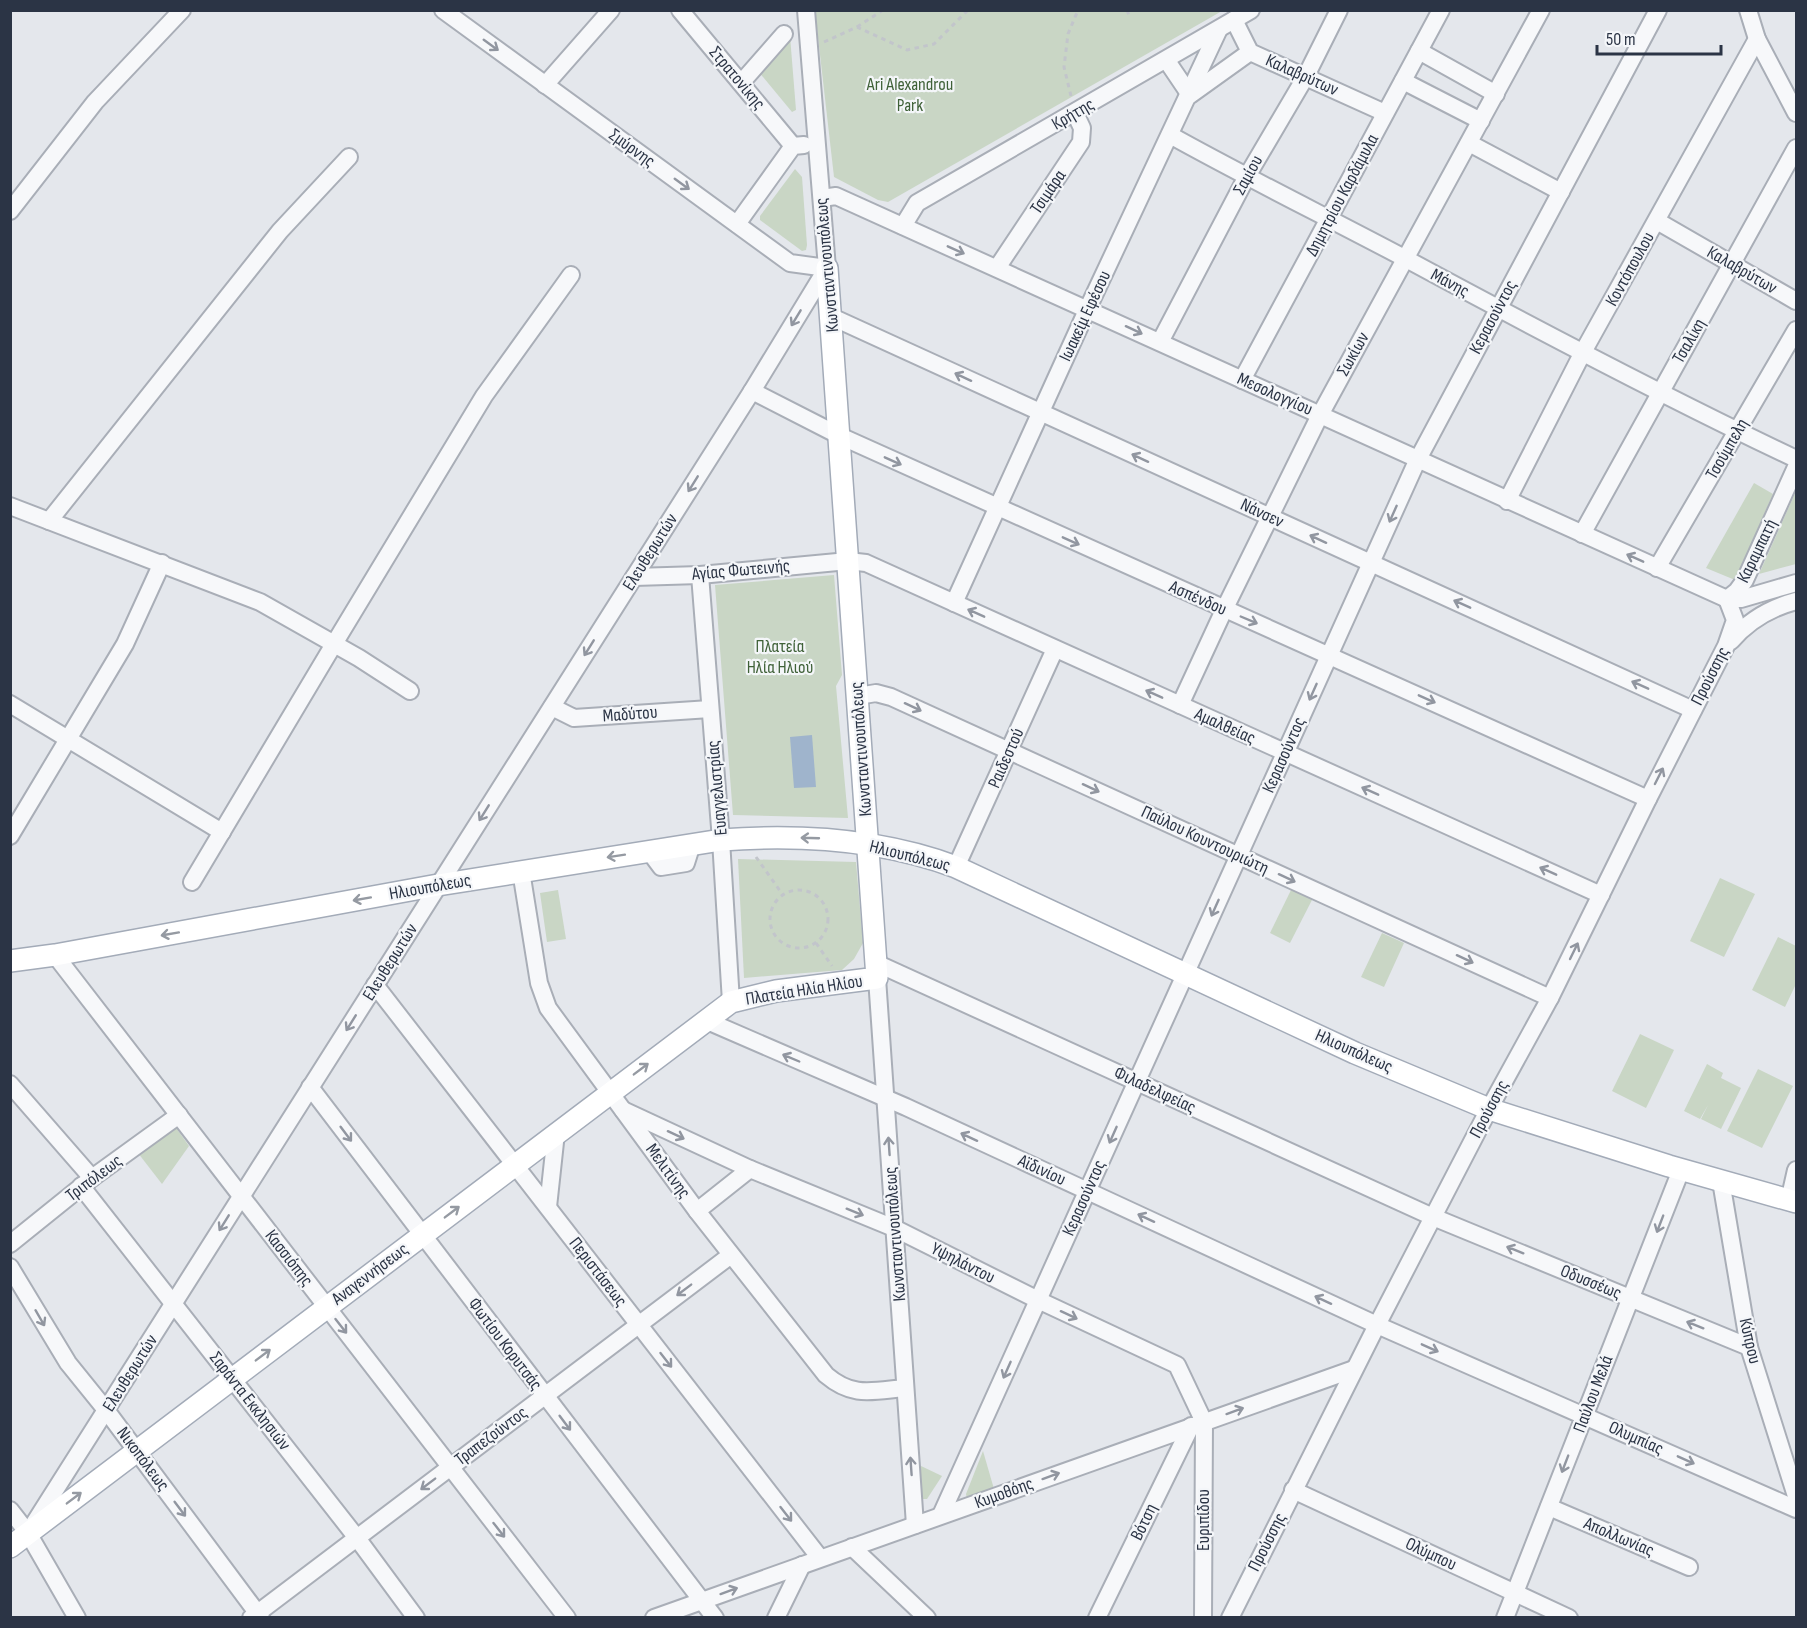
<svg xmlns="http://www.w3.org/2000/svg" width="1807" height="1628" font-family="'Sofia Sans Condensed',sans-serif">
	<style>
		.green { fill: #c9d6c5 }
		.water { fill: #9fb4cc }
		.lines { fill: none; stroke-linecap: round; stroke-linejoin: round }
		.minor-casing { stroke: #a9aeb7; stroke-width: 20 }
		.major-casing { stroke: #a3abb8; stroke-width: 24 }
		.path { stroke: #c2c5cb; stroke-width: 3; stroke-dasharray: 4.5 4.5; stroke-linecap: butt }
		.minor { stroke: #f7f8fa; stroke-width: 16 }
		.major { stroke: #fff; stroke-width: 21 }
		.oneway { stroke: #9196a0 }
		.oneway2 { stroke: #959aa2 }
		.labels { text-anchor: middle; dominant-baseline: central; stroke-width: 4.5; stroke-linejoin: round; paint-order: stroke }
		.street-label { font-size: 18px; fill: #2b3445; stroke: #f4f6f9 }
		.park-label { font-size: 18px; fill: #3f6138; stroke: #f4f6f9 }
	</style>
	<rect width="100%" height="100%" fill="#e4e7ec"/>
	<g class="green">
		<path d="M815,11V10L1222,11L888,202L878,200L834,177Z"/>
		<path d="M790,36L796,110L792,112L758,71Z"/>
		<path d="M795,169L802,177L807,245L806,250L802,251L760,220V216Z"/>
		<path d="M1754,483L1773,494L1735,580L1706,568Z"/>
		<path d="M1796,491V564L1759,574Z"/>
		<path d="M834,575L842,675L836,686L848,818L733,815L715,585Z"/>
		<path d="M738,859L856,862L863,943L854,959L842,970L744,978Z"/>
		<path d="M1720,878L1755,894L1724,957L1690,941Z"/>
		<path d="M1292,888L1313,898L1290,943L1270,933Z"/>
		<path d="M558,890L566,939L547,942L540,893Z"/>
		<path d="M1382,933L1404,943L1384,987L1361,977Z"/>
		<path d="M1778,937L1796,946V984L1785,1007L1752,990Z"/>
		<path d="M1640,1034L1674,1050L1646,1108L1612,1091Z"/>
		<path d="M1707,1064L1723,1073L1721,1078L1741,1088L1721,1129L1701,1119L1708,1105L1700,1119L1684,1111Z"/>
		<path d="M1758,1069L1793,1086L1762,1148L1727,1131Z"/>
		<path d="M174,1125L189,1146L162,1184L138,1153Z"/>
		<path d="M983,1451L994,1489L967,1499L966,1494Z"/>
		<path d="M921,1466L942,1476L927,1499H922L921,1496Z"/>
	</g>
	<path class="water" d="M812,735L816,787L794,788L790,737Z"/>
	<g class="lines">
		<defs>
			<g id="minor">
				<path d="M443,10L790,263L827,268"/>
				<path d="M680,10L793,146"/>
				<path d="M806,10L827,268"/>
				<path d="M1748,10L1757,39L1796,113"/>
				<path d="M1234,20L1250,52L1385,113"/>
				<path d="M1419,51L1496,94"/>
				<path d="M1167,61L1190,95L1250,52"/>
				<path d="M1403,81L1481,121"/>
				<path d="M741,83L784,34"/>
				<path d="M545,85L611,10"/>
				<path d="M1170,135C1249,179 1329,218 1408,260C1536,329 1665,397 1796,459"/>
				<path d="M1469,143L1561,192"/>
				<path d="M822,198L836,196C1133,329 1429,466 1727,599H1741L1796,583"/>
				<path d="M10,211L95,102L182,10"/>
				<path d="M1657,221L1796,301"/>
				<path d="M737,224L793,146L804,145"/>
				<path d="M903,226L917,203L1251,10"/>
				<path d="M997,268L1081,142L1082,128L1075,113"/>
				<path d="M832,317L1693,710"/>
				<path d="M1160,342L1246,178L1306,76L1339,10"/>
				<path d="M1242,380L1441,10"/>
				<path d="M752,391L840,436L1648,799"/>
				<path d="M1507,501L1583,352L1757,39"/>
				<path d="M10,506L260,602L359,658L410,691"/>
				<path d="M49,521L280,231L349,157"/>
				<path d="M1582,534L1796,148"/>
				<path d="M1657,568L1796,330"/>
				<path d="M700,575L721,840L731,1002"/>
				<path d="M634,577L700,575L848,561L866,563L1601,895"/>
				<path d="M1727,599L1737,591L1745,580L1796,467"/>
				<path d="M954,603L1088,308L1219,29"/>
				<path d="M1731,641C1749,620 1770,608 1796,601"/>
				<path d="M858,696L876,693L891,697L1550,998"/>
				<path d="M10,704L222,832"/>
				<path d="M1180,705L1224,610L1320,415L1541,10"/>
				<path d="M552,707L574,718L710,709"/>
				<path d="M10,836L125,644L162,563"/>
				<path d="M649,851L661,867L686,863L692,844"/>
				<path d="M956,867L1055,649"/>
				<path d="M521,871L539,983L548,1008L697,1211L826,1375C853,1398 872,1391 905,1388"/>
				<path d="M192,882L334,644L484,396L571,275"/>
				<path d="M55,955L567,1618"/>
				<path d="M876,963L1433,1217L1749,1347"/>
				<path d="M877,978L915,1525"/>
				<path d="M375,985L820,1558"/>
				<path d="M705,1020L906,1107L1377,1325L1796,1509"/>
				<path d="M10,1084L92,1178"/>
				<path d="M310,1087L715,1618"/>
				<path d="M623,1110L750,1169L894,1228L1038,1300L1177,1365L1204,1422L1203,1618"/>
				<path d="M1721,1181L1749,1347L1796,1496"/>
				<path d="M81,1186L357,1538L416,1618"/>
				<path d="M1789,1201L1796,1170"/>
				<path d="M548,1207L556,1133"/>
				<path d="M697,1211L750,1169"/>
				<path d="M10,1244L92,1178L179,1115"/>
				<path d="M10,1267L68,1363L106,1410L261,1618"/>
				<path d="M1293,1490L1569,1618"/>
				<path d="M1549,1507L1689,1567"/>
				<path d="M10,1510L28,1533L77,1618"/>
				<path d="M941,1515L1417,461L1658,10"/>
				<path d="M33,1525L752,391L827,268"/>
				<path d="M852,1547L927,1618"/>
				<path d="M251,1618L731,1255"/>
				<path d="M654,1618L1354,1369"/>
				<path d="M776,1618L802,1565"/>
				<path d="M1097,1618L1191,1426"/>
				<path d="M1230,1618L1377,1325L1489,1109L1550,998L1648,799L1726,646L1735,620L1727,599"/>
				<path d="M1505,1618L1681,1170"/>
			</g>
			<g id="major">
				<path d="M10,961L55,955L438,885L721,840C801,834 881,839 956,867L1355,1053L1489,1109L1669,1166L1796,1202"/>
				<path d="M10,1547L731,1002L776,991L877,978L827,268"/>
			</g>
		</defs>
		<use href="#minor" class="minor-casing"/>
		<use href="#major" class="major-casing"/>
		<g class="path">
			<path d="M1127,10L1130,18"/>
			<path d="M857,27L883,10"/>
			<path d="M824,42L857,27L907,50L934,44L968,10"/>
			<path d="M1071,96L1064,67L1068,34L1078,10"/>
			<path d="M756,857L783,895"/>
			<circle cx="799" cy="919" r="29"/>
			<path d="M816,943L832,966"/>
		</g>
		<use href="#minor" class="minor"/>
		<use href="#major" class="major"/>
	</g>
	<defs><path id="oneway-shaft" d="M-6 0H5M1.5-3L5.5 0L1.5 3" fill="none" stroke-width="1.6" stroke-linecap="round" stroke-linejoin="round" transform="scale(1.5)"/></defs>
	<g class="oneway">
		<use href="#oneway-shaft" transform="translate(491 45) rotate(36)"/>
		<use href="#oneway-shaft" transform="translate(682 184) rotate(36)"/>
		<use href="#oneway-shaft" transform="translate(956 250) rotate(24)"/>
		<use href="#oneway-shaft" transform="translate(796 318) rotate(121)"/>
		<use href="#oneway-shaft" transform="translate(1134 330) rotate(25)"/>
		<use href="#oneway-shaft" transform="translate(963 377) rotate(-155)"/>
		<use href="#oneway-shaft" transform="translate(1140 458) rotate(-155)"/>
		<use href="#oneway-shaft" transform="translate(893 461) rotate(24)"/>
		<use href="#oneway-shaft" transform="translate(693 484) rotate(122)"/>
		<use href="#oneway-shaft" transform="translate(1393 514) rotate(114)"/>
		<use href="#oneway-shaft" transform="translate(1318 539) rotate(-155)"/>
		<use href="#oneway-shaft" transform="translate(1071 541) rotate(24)"/>
		<use href="#oneway-shaft" transform="translate(1635 558) rotate(-156)"/>
		<use href="#oneway-shaft" transform="translate(1462 604) rotate(-156)"/>
		<use href="#oneway-shaft" transform="translate(976 613) rotate(-156)"/>
		<use href="#oneway-shaft" transform="translate(1249 620) rotate(23)"/>
		<use href="#oneway-shaft" transform="translate(589 648) rotate(122)"/>
		<use href="#oneway-shaft" transform="translate(1640 685) rotate(-156)"/>
		<use href="#oneway-shaft" transform="translate(1313 692) rotate(114)"/>
		<use href="#oneway-shaft" transform="translate(1154 694) rotate(-156)"/>
		<use href="#oneway-shaft" transform="translate(1427 699) rotate(24)"/>
		<use href="#oneway-shaft" transform="translate(913 707) rotate(25)"/>
		<use href="#oneway-shaft" transform="translate(1659 776) rotate(-63)"/>
		<use href="#oneway-shaft" transform="translate(1091 788) rotate(25)"/>
		<use href="#oneway-shaft" transform="translate(1370 791) rotate(-156)"/>
		<use href="#oneway-shaft" transform="translate(484 813) rotate(122)"/>
		<use href="#oneway-shaft" transform="translate(1548 871) rotate(-156)"/>
		<use href="#oneway-shaft" transform="translate(1287 878) rotate(25)"/>
		<use href="#oneway-shaft" transform="translate(1215 908) rotate(114)"/>
		<use href="#oneway-shaft" transform="translate(1574 951) rotate(-64)"/>
		<use href="#oneway-shaft" transform="translate(1465 959) rotate(25)"/>
		<use href="#oneway-shaft" transform="translate(351 1023) rotate(122)"/>
		<use href="#oneway-shaft" transform="translate(791 1058) rotate(-157)"/>
		<use href="#oneway-shaft" transform="translate(346 1134) rotate(53)"/>
		<use href="#oneway-shaft" transform="translate(676 1135) rotate(25)"/>
		<use href="#oneway-shaft" transform="translate(1113 1135) rotate(114)"/>
		<use href="#oneway-shaft" transform="translate(969 1137) rotate(-155)"/>
		<use href="#oneway-shaft" transform="translate(889 1146) rotate(-94)"/>
		<use href="#oneway-shaft" transform="translate(855 1212) rotate(22)"/>
		<use href="#oneway-shaft" transform="translate(1146 1218) rotate(-155)"/>
		<use href="#oneway-shaft" transform="translate(224 1223) rotate(122)"/>
		<use href="#oneway-shaft" transform="translate(1660 1224) rotate(111)"/>
		<use href="#oneway-shaft" transform="translate(1515 1250) rotate(-158)"/>
		<use href="#oneway-shaft" transform="translate(684 1290) rotate(143)"/>
		<use href="#oneway-shaft" transform="translate(1323 1300) rotate(-155)"/>
		<use href="#oneway-shaft" transform="translate(1069 1315) rotate(25)"/>
		<use href="#oneway-shaft" transform="translate(40 1318) rotate(60)"/>
		<use href="#oneway-shaft" transform="translate(1695 1325) rotate(-158)"/>
		<use href="#oneway-shaft" transform="translate(341 1326) rotate(52)"/>
		<use href="#oneway-shaft" transform="translate(1430 1348) rotate(24)"/>
		<use href="#oneway-shaft" transform="translate(666 1360) rotate(52)"/>
		<use href="#oneway-shaft" transform="translate(1007 1370) rotate(114)"/>
		<use href="#oneway-shaft" transform="translate(1235 1411) rotate(-20)"/>
		<use href="#oneway-shaft" transform="translate(565 1423) rotate(53)"/>
		<use href="#oneway-shaft" transform="translate(1686 1460) rotate(24)"/>
		<use href="#oneway-shaft" transform="translate(1565 1464) rotate(111)"/>
		<use href="#oneway-shaft" transform="translate(911 1466) rotate(-94)"/>
		<use href="#oneway-shaft" transform="translate(1051 1476) rotate(-20)"/>
		<use href="#oneway-shaft" transform="translate(428 1484) rotate(143)"/>
		<use href="#oneway-shaft" transform="translate(180 1509) rotate(53)"/>
		<use href="#oneway-shaft" transform="translate(786 1514) rotate(52)"/>
		<use href="#oneway-shaft" transform="translate(499 1530) rotate(52)"/>
		<use href="#oneway-shaft" transform="translate(729 1591) rotate(-20)"/>
	</g>
	<g class="oneway2">
		<use href="#oneway-shaft" transform="translate(810 838) rotate(-178)"/>
		<use href="#oneway-shaft" transform="translate(616 856) rotate(171)"/>
		<use href="#oneway-shaft" transform="translate(362 899) rotate(170)"/>
		<use href="#oneway-shaft" transform="translate(170 934) rotate(170)"/>
		<use href="#oneway-shaft" transform="translate(641 1069) rotate(-37)"/>
		<use href="#oneway-shaft" transform="translate(452 1212) rotate(-37)"/>
		<use href="#oneway-shaft" transform="translate(263 1355) rotate(-37)"/>
		<use href="#oneway-shaft" transform="translate(74 1498) rotate(-37)"/>
	</g>
	<g class="labels">
		<g class="street-label">
			<text transform="translate(1302 75) rotate(24)">Καλαβρύτων</text>
			<text transform="translate(737 78) rotate(50)">Στρατονίκης</text>
			<text transform="translate(1073 114) rotate(-30)">Κρήτης</text>
			<text transform="translate(632 148) rotate(36)">Σμύρνης</text>
			<text transform="translate(1248 175) rotate(-61)">Σαμίου</text>
			<text transform="translate(1048 192) rotate(-56)">Τσιμάρα</text>
			<text transform="translate(1342 195) rotate(-62)">Δημητρίου Καρδάμυλα</text>
			<text transform="translate(827 265) rotate(-95)">Κωνσταντινουπόλεως</text>
			<text transform="translate(1630 269) rotate(-61)">Κοντόπουλου</text>
			<text transform="translate(1742 270) rotate(30)">Καλαβρύτων</text>
			<text transform="translate(1450 283) rotate(28)">Μάνης</text>
			<text transform="translate(1085 316) rotate(-65)">Ιωακείμ Εφέσου</text>
			<text transform="translate(1493 317) rotate(-62)">Κερασούντος</text>
			<text transform="translate(1689 341) rotate(-60)">Τσαλίκη</text>
			<text transform="translate(1353 354) rotate(-61)">Σωκίων</text>
			<text transform="translate(1275 394) rotate(24)">Μεσολογγίου</text>
			<text transform="translate(1727 449) rotate(-60)">Τσούμπελη</text>
			<text transform="translate(1262 513) rotate(25)">Νάνσεν</text>
			<text transform="translate(1757 551) rotate(-64)">Καραμπατή</text>
			<text transform="translate(650 552) rotate(-58)">Ελευθερωτών</text>
			<text transform="translate(741 570) rotate(-5)">Αγίας Φωτεινής</text>
			<text transform="translate(1198 598) rotate(24)">Ασπένδου</text>
			<text transform="translate(1710 676) rotate(-63)">Προύσσης</text>
			<text transform="translate(630 714) rotate(-4)">Μαδύτου</text>
			<text transform="translate(1225 726) rotate(24)">Αμαλθείας</text>
			<text transform="translate(861 749) rotate(-94)">Κωνσταντινουπόλεως</text>
			<text transform="translate(1284 755) rotate(-66)">Κερασούντος</text>
			<text transform="translate(1006 758) rotate(-66)">Ραιδεστού</text>
			<text transform="translate(717 788) rotate(-95)">Ευαγγελιστρίας</text>
			<text transform="translate(1205 840) rotate(25)">Παύλου Κουντουριώτη</text>
			<text transform="translate(910 856) rotate(14)">Ηλιουπόλεως</text>
			<text transform="translate(430 887) rotate(-10)">Ηλιουπόλεως</text>
			<text transform="translate(390 962) rotate(-58)">Ελευθερωτών</text>
			<text transform="translate(804 990) rotate(-9)">Πλατεία Ηλία Ηλίου</text>
			<text transform="translate(1354 1051) rotate(24)">Ηλιουπόλεως</text>
			<text transform="translate(1155 1090) rotate(25)">Φιλαδελφείας</text>
			<text transform="translate(1489 1109) rotate(-62)">Προύσσης</text>
			<text transform="translate(1042 1170) rotate(25)">Αϊδινίου</text>
			<text transform="translate(668 1171) rotate(54)">Μελιτίνης</text>
			<text transform="translate(94 1178) rotate(-37)">Τριπόλεως</text>
			<text transform="translate(1084 1198) rotate(-66)">Κερασούντος</text>
			<text transform="translate(895 1234) rotate(-94)">Κωνσταντινουπόλεως</text>
			<text transform="translate(289 1258) rotate(52)">Κασσιόπης</text>
			<text transform="translate(963 1263) rotate(27)">Υψηλάντου</text>
			<text transform="translate(598 1272) rotate(52)">Περιστάσεως</text>
			<text transform="translate(370 1274) rotate(-37)">Αναγεννήσεως</text>
			<text transform="translate(1591 1282) rotate(22)">Οδυσσέως</text>
			<text transform="translate(1750 1341) rotate(77)">Κύπρου</text>
			<text transform="translate(505 1344) rotate(53)">Φωτίου Κορυτσάς</text>
			<text transform="translate(130 1373) rotate(-58)">Ελευθερωτών</text>
			<text transform="translate(1593 1394) rotate(-69)">Παύλου Μελά</text>
			<text transform="translate(250 1401) rotate(52)">Σαράντα Εκκλησιών</text>
			<text transform="translate(491 1436) rotate(-37)">Τραπεζούντος</text>
			<text transform="translate(1636 1438) rotate(24)">Ολυμπίας</text>
			<text transform="translate(143 1459) rotate(53)">Νικοπόλεως</text>
			<text transform="translate(1004 1493) rotate(-20)">Κυμοθόης</text>
			<text transform="translate(1203 1520) rotate(-90)">Ευριπίδου</text>
			<text transform="translate(1144 1522) rotate(-64)">Βότση</text>
			<text transform="translate(1619 1537) rotate(23)">Απολλωνίας</text>
			<text transform="translate(1267 1542) rotate(-63)">Προύσσης</text>
			<text transform="translate(1431 1554) rotate(25)">Ολύμπου</text>
		</g>
		<g class="park-label">
			<text x="910" y="84">Ari Alexandrou<tspan x="910" dy="21">Park</tspan></text>
			<text x="780" y="646">Πλατεία<tspan x="780" dy="21">Ηλία Ηλιού</tspan></text>
		</g>
	</g>
	<rect width="1807" height="1628" fill="none" stroke="#2b3445" stroke-width="24"/>
	<path d="M1597 45v9h124v-9" fill="none" stroke="#2b3445" stroke-width="3"/>
	<text x="1606" y="45" font-size="18" fill="#2b3445" stroke="#f4f6f9" stroke-width="4.5" paint-order="stroke">50 m</text>
</svg>
